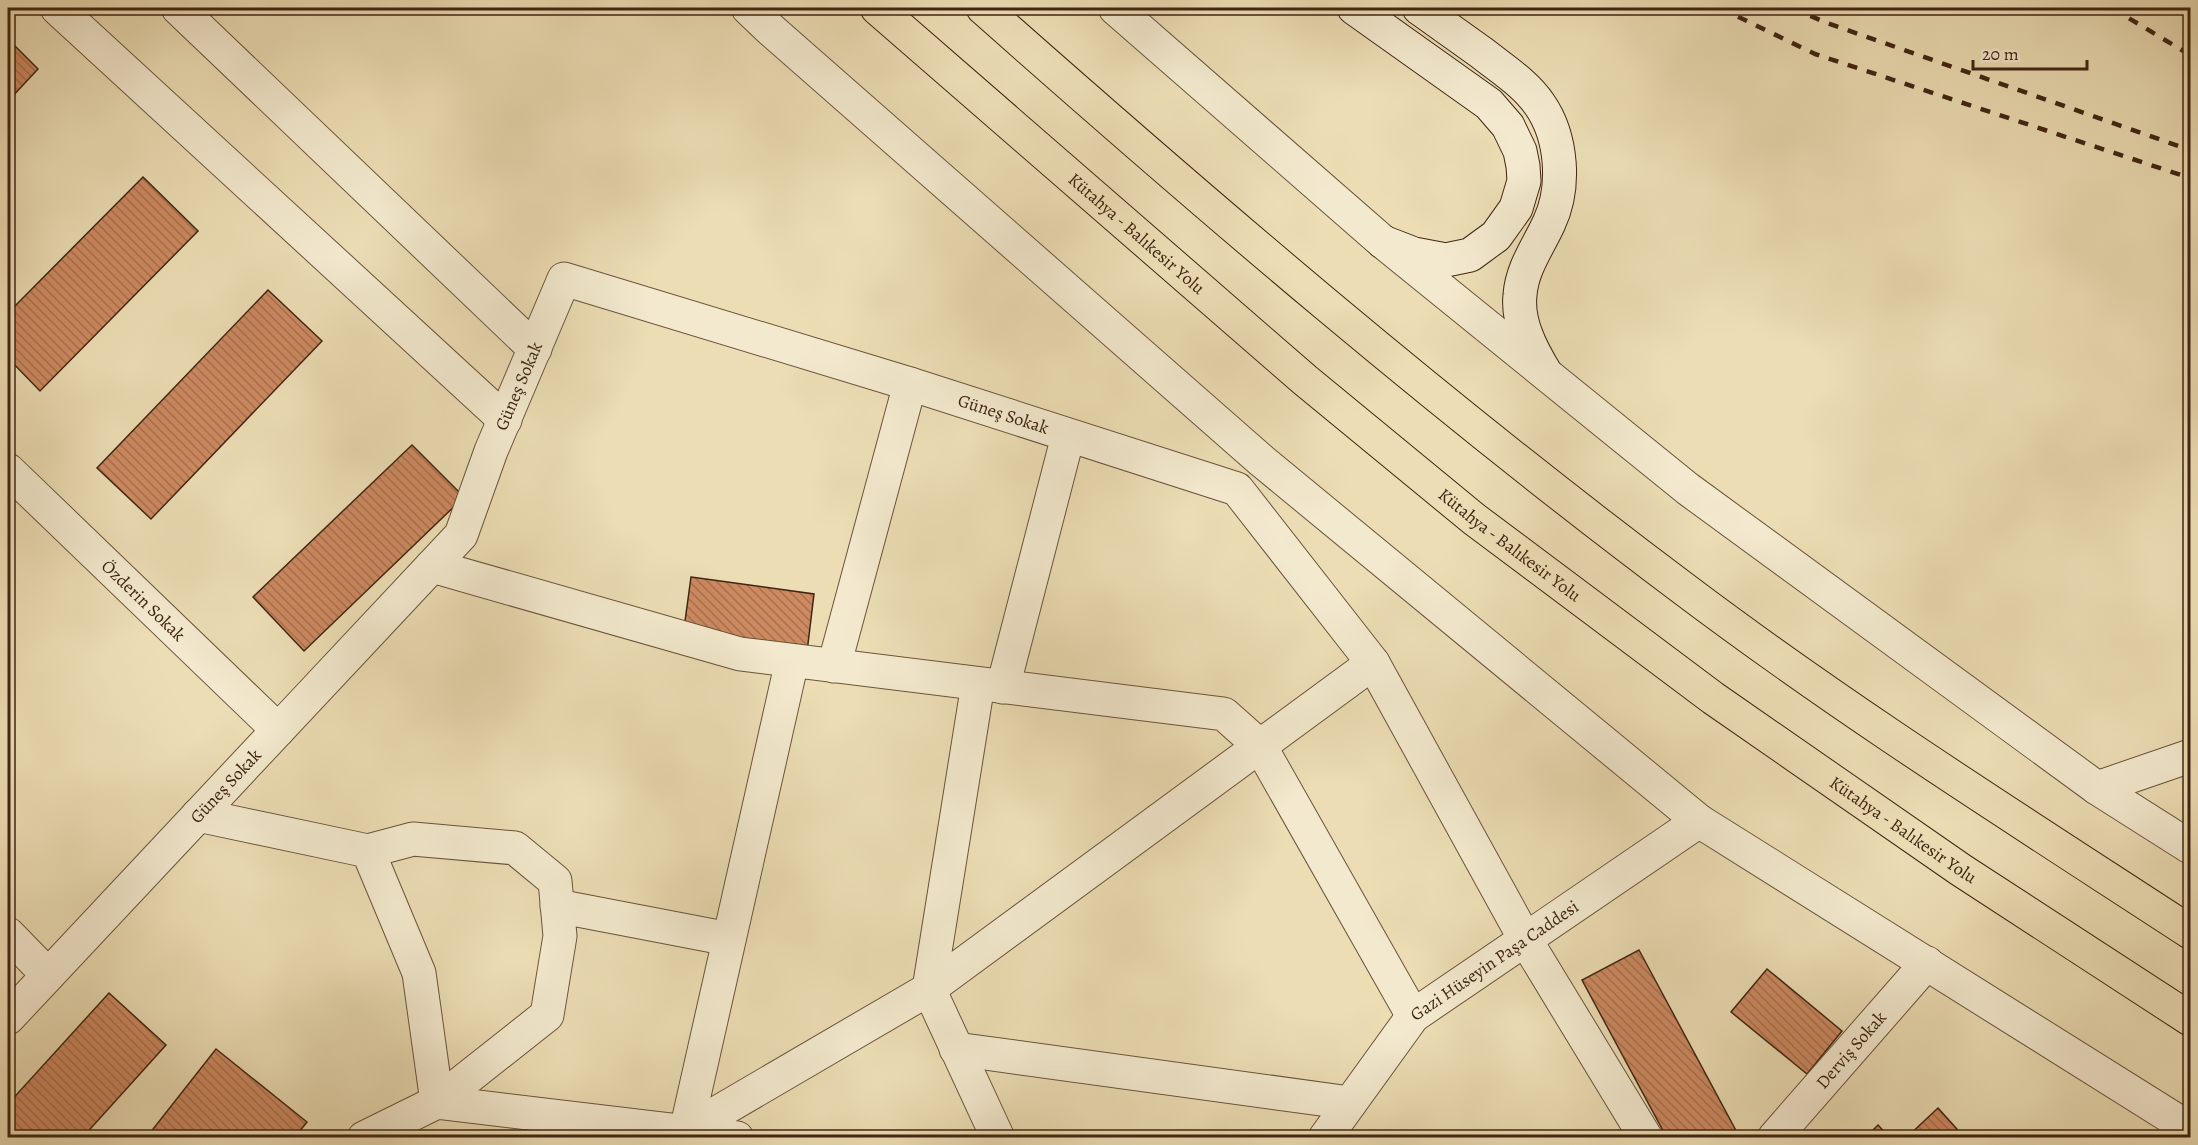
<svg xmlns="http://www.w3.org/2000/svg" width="2198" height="1145" font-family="Alegreya,serif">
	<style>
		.building { fill: url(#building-back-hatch); stroke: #402512; stroke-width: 1.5 }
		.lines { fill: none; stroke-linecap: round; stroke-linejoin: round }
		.minor-casing { stroke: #6b533a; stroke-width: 35 }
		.secondary-casing { stroke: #402512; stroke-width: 35 }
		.trunk-casing { stroke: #402512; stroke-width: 35 }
		.minor { stroke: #f3e9ce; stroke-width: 33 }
		.secondary { stroke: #f3e9ce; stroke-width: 33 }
		.trunk { stroke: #ecddb4; stroke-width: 33 }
		.rail { stroke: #402512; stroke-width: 4.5; stroke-dasharray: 10 10; stroke-linecap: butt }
		.labels { text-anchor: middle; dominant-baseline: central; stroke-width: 6; stroke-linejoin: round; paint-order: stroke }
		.street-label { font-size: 18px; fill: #402512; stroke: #f3e9ce }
	</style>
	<defs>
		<pattern id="building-back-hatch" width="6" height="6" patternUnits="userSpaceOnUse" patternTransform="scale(1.5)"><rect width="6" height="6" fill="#cd8960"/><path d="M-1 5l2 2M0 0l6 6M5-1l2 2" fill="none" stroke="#a8704e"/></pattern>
	</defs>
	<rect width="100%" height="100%" fill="#ecddb4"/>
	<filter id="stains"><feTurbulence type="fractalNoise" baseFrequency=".00333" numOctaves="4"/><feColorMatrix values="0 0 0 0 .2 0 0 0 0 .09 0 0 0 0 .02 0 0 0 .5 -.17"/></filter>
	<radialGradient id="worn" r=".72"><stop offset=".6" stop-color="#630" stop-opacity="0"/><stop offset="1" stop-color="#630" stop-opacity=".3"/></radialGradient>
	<g class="building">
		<path d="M8,39L38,69L8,101Z"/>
		<path d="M143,177L198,231L40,391L8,358V313Z"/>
		<path d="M268,290L322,341L151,519L97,468Z"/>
		<path d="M412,445L464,497L304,651L253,597Z"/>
		<path d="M691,577L814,594L807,652L683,636Z"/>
		<path d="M1639,950L1740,1138H1667L1582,980Z"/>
		<path d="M1767,969L1842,1031L1807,1074L1731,1012Z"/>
		<path d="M109,993L166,1045L82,1138H8V1104Z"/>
		<path d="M216,1049L307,1122L294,1138H146Z"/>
		<path d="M1938,1108L1965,1138H1906Z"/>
		<path d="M1878,1125L1890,1138H1865Z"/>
	</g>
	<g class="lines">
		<defs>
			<g id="minor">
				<path d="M57,8L505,420"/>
				<path d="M178,8L535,349"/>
				<path d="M748,8L770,29L1262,461L1699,821L2190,1129"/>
				<path d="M1115,8L1383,242L1688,489L2097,788L2190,847"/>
				<path id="s1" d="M8,470L278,730"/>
				<path d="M432,566L740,654L1224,714L1260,746L1413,1016"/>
				<path d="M834,666L910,384"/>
				<path d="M978,684L929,989L998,1138"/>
				<path d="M1003,687L1068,436"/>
				<path d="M2097,788L2190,756"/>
				<path d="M198,815L368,851L419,973L437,1102"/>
				<path d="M368,851L413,839L515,848L555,881L560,936L547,1015L437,1102"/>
				<path d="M557,906L729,939"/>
				<path d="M8,934L48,975"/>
				<path id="s2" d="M8,1018L461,535L491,451L564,279L910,384L1237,489L1373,663L1525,939L1646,1138"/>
				<path d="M956,1049L1350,1103"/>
				<path d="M686,1131L929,989L1373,663"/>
				<path d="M686,1131L792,661"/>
				<path d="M364,1138L437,1102L737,1138"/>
				<path id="s3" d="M1325,1138L1413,1016L1699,821"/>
				<path id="s4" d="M1774,1138L1927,963"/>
			</g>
			<g id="secondary">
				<path d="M1354,8L1489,104L1508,126L1520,151L1523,166L1524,181L1516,208L1496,236L1470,255L1446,260L1414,254L1383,242"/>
				<path d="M1419,8C1440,23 1461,38 1482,53C1502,69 1525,83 1540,105C1562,137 1566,187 1549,223C1538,247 1522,268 1520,295C1517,322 1531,349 1545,372"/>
			</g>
			<g id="trunk">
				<path id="s5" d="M877,8L1305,380L1474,519L1713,698L1961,870L2190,1019"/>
				<path d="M983,8C1210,209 1441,407 1684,589C1847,712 2020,821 2190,932"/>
			</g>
		</defs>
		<use href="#minor" class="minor-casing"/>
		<use href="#secondary" class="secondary-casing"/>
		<use href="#trunk" class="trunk-casing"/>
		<use href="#minor" class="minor"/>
		<use href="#secondary" class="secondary"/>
		<use href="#trunk" class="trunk"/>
		<g class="rail">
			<path d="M1720,8L1815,54L2190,178"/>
			<path d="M1792,8L1827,23L2190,150"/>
			<path d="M2112,8L2190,55"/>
		</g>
	</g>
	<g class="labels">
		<g class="street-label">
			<text stroke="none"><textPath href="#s5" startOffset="344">Kütahya - Balıkesir Yolu</textPath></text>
			<text stroke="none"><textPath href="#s2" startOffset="822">Güneş Sokak</textPath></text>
			<text stroke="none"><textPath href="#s2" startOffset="1398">Güneş Sokak</textPath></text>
			<text stroke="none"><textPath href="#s5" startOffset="830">Kütahya - Balıkesir Yolu</textPath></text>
			<text stroke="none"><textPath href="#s1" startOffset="188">Özderin Sokak</textPath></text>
			<text stroke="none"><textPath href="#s2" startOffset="318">Güneş Sokak</textPath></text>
			<text stroke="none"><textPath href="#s5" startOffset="1316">Kütahya - Balıkesir Yolu</textPath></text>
			<text stroke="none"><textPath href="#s3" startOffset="249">Gazi Hüseyin Paşa Caddesi</textPath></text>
			<text stroke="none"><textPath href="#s4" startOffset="117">Derviş Sokak</textPath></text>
		</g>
	</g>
	<rect width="2198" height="1145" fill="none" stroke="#ecddb4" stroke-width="30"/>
	<rect x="9" y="9" width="2180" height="1127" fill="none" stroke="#402512" stroke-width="3"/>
	<rect x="15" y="15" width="2168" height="1115" fill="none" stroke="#402512" stroke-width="1.5"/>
	<path d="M1973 60v9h114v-9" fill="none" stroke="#402512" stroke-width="3"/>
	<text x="1982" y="60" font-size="18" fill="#402512" stroke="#f3e9ce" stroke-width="4.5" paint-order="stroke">20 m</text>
	<rect width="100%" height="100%" filter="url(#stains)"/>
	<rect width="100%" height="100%" fill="url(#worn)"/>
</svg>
